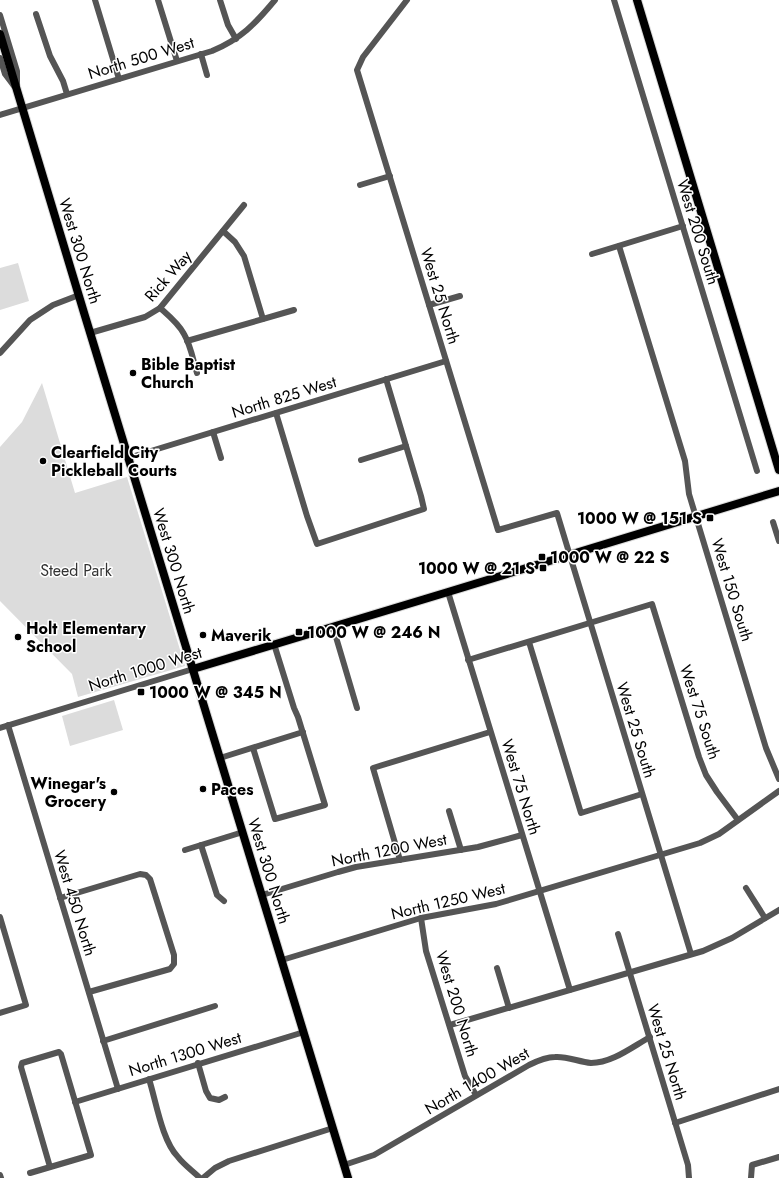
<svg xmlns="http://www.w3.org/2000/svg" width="779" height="1178" font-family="Jost,sans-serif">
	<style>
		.green { fill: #dcdcdc }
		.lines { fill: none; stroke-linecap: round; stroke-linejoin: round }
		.major-casing { stroke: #dbdbdb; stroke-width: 10 }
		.minor { stroke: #555; stroke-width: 6 }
		.major { stroke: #000; stroke-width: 8 }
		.poi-dot { fill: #000; stroke: #fff; stroke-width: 1.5 }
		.labels { text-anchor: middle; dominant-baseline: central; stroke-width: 3; stroke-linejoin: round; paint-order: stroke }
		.street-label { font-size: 16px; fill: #000; stroke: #fff }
		.poi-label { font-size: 16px; font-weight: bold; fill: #000; stroke: #fff; text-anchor: start }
		.park-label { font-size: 16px; fill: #333; stroke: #fff }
	</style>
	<rect width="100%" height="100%" fill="#fff"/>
	<g class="green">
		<path d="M18,263L29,301L0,310V268Z"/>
		<path d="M42,383L75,493L127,477L185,666L78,697L72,674L0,601V447L22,422Z"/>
		<path d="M114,700L123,730L70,746L62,716Z"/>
	</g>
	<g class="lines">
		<defs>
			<g id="major">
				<path d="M637,0L779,470"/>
				<path d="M0,34L85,316L348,1178"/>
				<path d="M193,669L448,592L779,491"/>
			</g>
		</defs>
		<use href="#major" class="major-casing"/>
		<g class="minor">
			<path d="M95,0L119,79"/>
			<path d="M158,0L177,61"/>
			<path d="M220,0L228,25L236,39"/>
			<path d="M407,0L363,57L357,70L498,530L557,513L691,954"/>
			<path d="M614,0L757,471"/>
			<path d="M36,14L50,56L63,81L67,94"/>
			<path d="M0,15L17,71V84"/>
			<path d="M201,54L207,75"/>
			<path d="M0,58L5,74L14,86"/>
			<path d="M0,115L212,51C241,39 255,24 275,0"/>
			<path d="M360,185L390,176"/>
			<path d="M223,231L235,242L244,256L263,319"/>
			<path d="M619,246L685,461L689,494L766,748L779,779"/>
			<path d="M592,254L683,226"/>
			<path d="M429,305L460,296"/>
			<path d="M160,308C169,316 178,323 184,334C191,346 193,360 197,373"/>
			<path d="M90,333L145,317L160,308L244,205"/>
			<path d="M187,341L294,310"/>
			<path d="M0,353L30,320L53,305L79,295"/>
			<path d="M276,413L307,516L317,544L424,509L421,496L386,379"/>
			<path d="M213,432L221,458"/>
			<path d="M128,458L446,361"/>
			<path d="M361,460L406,446"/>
			<path d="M773,522L779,541"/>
			<path d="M448,592L570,990"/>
			<path d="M333,627L357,708"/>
			<path d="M529,642L581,813L642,794"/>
			<path d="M468,660L652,604L699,757L706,775L717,792L738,820"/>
			<path d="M8,725L118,1089"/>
			<path d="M0,728L193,669"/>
			<path d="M253,748L275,819L325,805L298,717L294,708L274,644"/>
			<path d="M220,758L303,732"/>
			<path d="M449,811L461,850"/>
			<path d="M201,845L217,895L224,901"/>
			<path d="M185,850L243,832"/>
			<path d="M400,860L373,768L490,732"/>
			<path d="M746,888L765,918"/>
			<path d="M262,895L338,872L356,867L478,847L522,835"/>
			<path d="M60,898L140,874L146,875L150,879L174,955V964L170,969L89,992"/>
			<path d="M0,917L26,1005L0,1013"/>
			<path d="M421,918L426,951L465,1076L476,1095"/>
			<path d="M618,934L688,1165L689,1178"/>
			<path d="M282,960L421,918L496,904L700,843L719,834L779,791"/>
			<path d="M497,968L509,1008"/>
			<path d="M450,1025L703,951L732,938L779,910"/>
			<path d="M103,1041L215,1006"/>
			<path d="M198,1063L206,1091L210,1098L219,1100L225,1097"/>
			<path d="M149,1079C156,1101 162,1141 178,1157C184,1165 193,1171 200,1178"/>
			<path d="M75,1102L304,1032"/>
			<path d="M675,1123L779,1089"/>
			<path d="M344,1165L374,1155L529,1065C537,1061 546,1057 555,1057C567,1056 579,1062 591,1063C612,1063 632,1047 650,1037"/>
			<path d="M30,1173L91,1155L61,1054L59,1052L22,1063L21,1067L50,1167"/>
			<path d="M0,1175L1,1178"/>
			<path d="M203,1178L215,1168L229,1161L333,1128"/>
			<path d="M751,1178L752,1165L779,1157"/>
		</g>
		<use href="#major" class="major"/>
	</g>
	<g class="poi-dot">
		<circle cx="133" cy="373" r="4"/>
		<circle cx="43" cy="461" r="4"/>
		<rect x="706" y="514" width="8" height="8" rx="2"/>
		<rect x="538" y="553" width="8" height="8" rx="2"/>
		<rect x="539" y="564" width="8" height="8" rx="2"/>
		<rect x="295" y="628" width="8" height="8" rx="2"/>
		<circle cx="203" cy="635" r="4"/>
		<circle cx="18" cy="637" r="4"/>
		<rect x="137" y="688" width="8" height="8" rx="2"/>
		<circle cx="203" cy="789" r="4"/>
		<circle cx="114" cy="792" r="4"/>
	</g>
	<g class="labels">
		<g class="street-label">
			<text transform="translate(141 58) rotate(-17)">North 500 West</text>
			<text transform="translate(698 232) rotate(73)">West 200 South</text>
			<text transform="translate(80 251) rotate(73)">West 300 North</text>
			<text transform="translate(168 276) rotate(-49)">Rick Way</text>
			<text transform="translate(440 296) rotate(73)">West 25 North</text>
			<text transform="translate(284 397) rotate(-17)">North 825 West</text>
			<text transform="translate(174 561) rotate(73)">West 300 North</text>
			<text transform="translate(732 590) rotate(73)">West 150 South</text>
			<text transform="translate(145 669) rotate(-17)">North 1000 West</text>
			<text transform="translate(700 712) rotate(72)">West 75 South</text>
			<text transform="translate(636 730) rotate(73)">West 25 South</text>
			<text transform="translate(521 787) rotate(73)">West 75 North</text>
			<text transform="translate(389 850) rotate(-11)">North 1200 West</text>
			<text transform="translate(269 871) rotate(73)">West 300 North</text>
			<text transform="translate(448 901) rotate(-13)">North 1250 West</text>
			<text transform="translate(75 903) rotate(73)">West 450 North</text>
			<text transform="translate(457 1004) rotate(73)">West 200 North</text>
			<text transform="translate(667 1052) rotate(73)">West 25 North</text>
			<text transform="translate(185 1054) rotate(-17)">North 1300 West</text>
			<text transform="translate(477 1081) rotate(-30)">North 1400 West</text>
		</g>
		<g class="poi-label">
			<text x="141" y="364">Bible Baptist<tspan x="141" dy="18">Church</tspan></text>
			<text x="51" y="452">Clearfield City<tspan x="51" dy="18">Pickleball Courts</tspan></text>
			<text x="702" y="518" text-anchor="end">1000 W @ 151 S</text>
			<text x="550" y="557">1000 W @ 22 S</text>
			<text x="535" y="568" text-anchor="end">1000 W @ 21 S</text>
			<text x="26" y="628">Holt Elementary<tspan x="26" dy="18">School</tspan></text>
			<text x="307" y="632">1000 W @ 246 N</text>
			<text x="211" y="635">Maverik</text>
			<text x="149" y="692">1000 W @ 345 N</text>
			<text x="106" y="783" text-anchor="end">Winegar's<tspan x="106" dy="18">Grocery</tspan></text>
			<text x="211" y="789">Paces</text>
		</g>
		<g class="park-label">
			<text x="76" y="570">Steed Park</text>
		</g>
	</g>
</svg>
